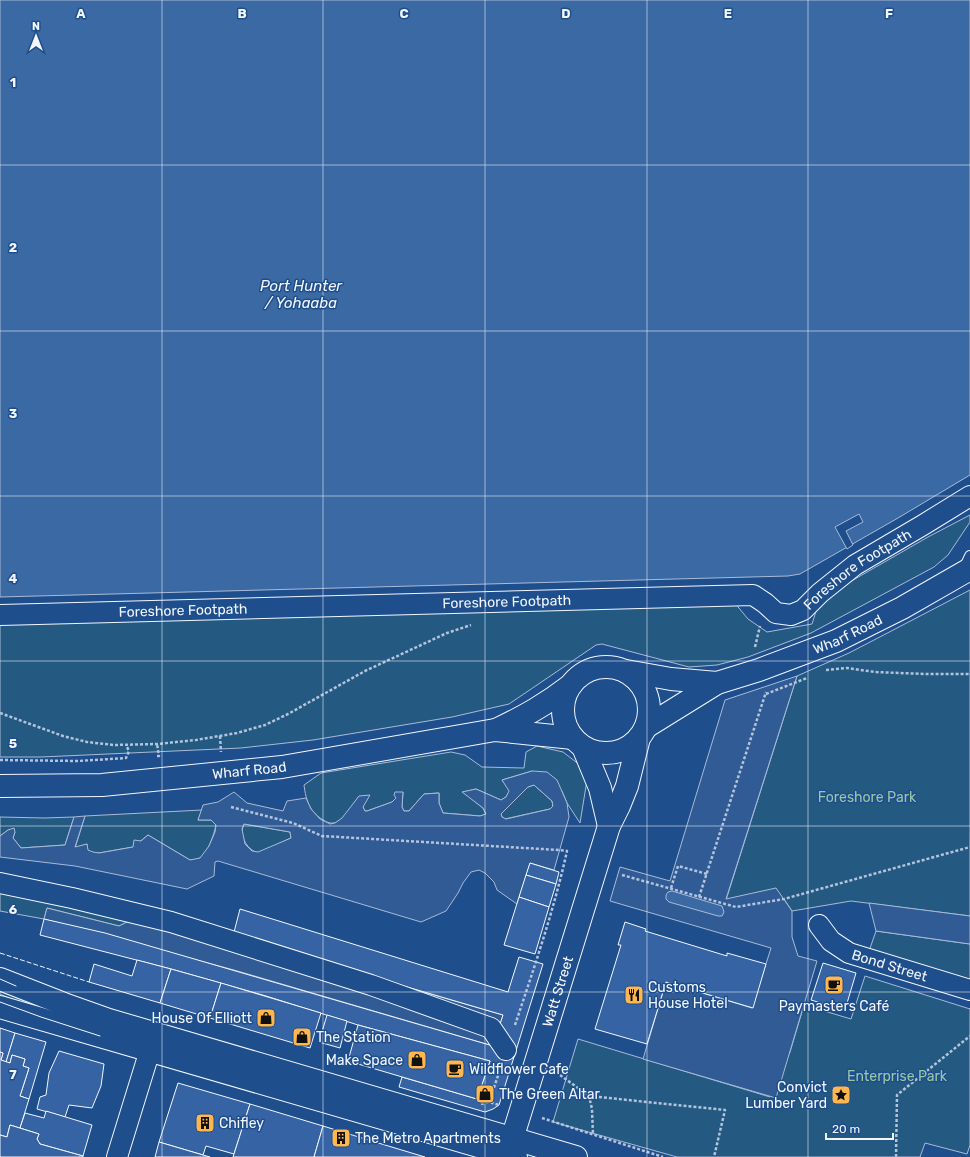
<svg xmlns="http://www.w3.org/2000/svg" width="970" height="1157" font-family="Rubik,sans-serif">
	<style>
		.green { fill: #245a82; stroke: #a8bbd7 }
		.parking { fill: #305b95; stroke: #a8bbd7; fill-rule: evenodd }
		.water { fill: #3b69a3; stroke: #a8bbd7 }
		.pier { fill: #1f4e8c; stroke: #a8bbd7 }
		.building { fill: #3563a3; stroke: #f2f6ff }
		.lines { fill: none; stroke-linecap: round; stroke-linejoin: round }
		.lane-casing { stroke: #f2f6ff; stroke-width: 12 }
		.street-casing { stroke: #f2f6ff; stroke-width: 22 }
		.secondary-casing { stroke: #f2f6ff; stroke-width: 24 }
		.path { stroke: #b3c4dc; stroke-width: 2.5; stroke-dasharray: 3 2; stroke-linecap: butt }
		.lane { stroke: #1f4e8c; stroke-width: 10 }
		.street { stroke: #1f4e8c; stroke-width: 20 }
		.secondary { stroke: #1f4e8c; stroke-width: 22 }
		.tram { stroke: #f2f6ff; stroke-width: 1 }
		.fence { stroke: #f2f6ff; stroke-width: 1; stroke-dasharray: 5 2; stroke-linecap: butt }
		.grid { fill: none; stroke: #f2f6ff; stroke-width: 1; stroke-opacity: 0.55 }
		.labels { text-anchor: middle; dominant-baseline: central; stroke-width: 3; stroke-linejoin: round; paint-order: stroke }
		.street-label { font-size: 14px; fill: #f2f6ff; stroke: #1f4e8c }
		.park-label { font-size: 14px; fill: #97c8a6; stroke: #1f4e8c }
		.poi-label { font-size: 14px; fill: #f2f6ff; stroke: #1f4e8c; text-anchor: start }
		.water-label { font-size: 15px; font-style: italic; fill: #f2f6ff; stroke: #1f4e8c }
		.grid-label { font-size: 13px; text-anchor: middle; font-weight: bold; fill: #f2f6ff; stroke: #1f4e8c; stroke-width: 3; stroke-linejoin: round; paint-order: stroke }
	</style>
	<rect width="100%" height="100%" fill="#1f4e8c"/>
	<g class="green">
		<path d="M970,515V522L948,555L934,567L811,633L748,657L717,665L689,667L602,644L596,645L509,704L452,717L313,740L241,748L41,757H0V620L734,602L748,619L767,632L812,624L818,605L834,591L928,537Z"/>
		<path d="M970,590V916L851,901L792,911L784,899L726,900L797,676L849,653Z"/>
		<path d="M537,746L563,752L580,765L587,780L580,823L567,803L562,791L532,771L502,780L510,791L506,797L501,800L476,789L463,792L483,808L486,814L480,816L443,813L439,803V793L424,794L409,811H404L402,807L403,792L392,802L367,811H365L363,807V805L359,796C353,805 346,817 337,822C332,824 329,823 325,821C310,813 306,801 304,785L321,773L451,752L465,755L482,767L524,768L526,752Z"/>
		<path d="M534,785L552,801L553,806L550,809L505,819L502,817L501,814L528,787Z"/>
		<path d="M202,810L198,820H211L216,825C214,834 208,853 200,858C198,859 193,860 190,860L148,835L133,847L99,853H93L87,850V844L75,848L85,816Z"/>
		<path d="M0,817L44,818L74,817L65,845L21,848L13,838L15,832L8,830L0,836Z"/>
		<path d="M244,824L290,832L291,838L258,853C246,849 239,835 244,824Z"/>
		<path d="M0,887L134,919L119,926L47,908L44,919L0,911Z"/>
		<path d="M876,931L970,944V983L868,954Z"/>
		<path d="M865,976L970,1009V1145L967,1154L925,1143L920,1157H677L553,1122L578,1039L770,1097L790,1052L804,1005L851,1019Z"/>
		<path d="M0,986L68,1019L20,1003L0,994Z"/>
	</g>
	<g class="parking">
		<path d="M797,676L726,899L776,888L792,911V937L798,956L817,961L776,1098L643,1059L666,982L752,1008L771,948L610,901L620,867L670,881L725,700Z"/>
		<path d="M532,771L547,772L557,780L567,803L569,817L554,870L530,863L517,904L497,890L494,882L485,873L479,870L471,872L463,883L458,893L446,911L421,922L218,861L215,862L214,876L187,889L75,866L0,857V836L8,830L14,828L15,832L13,838L21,848L65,845L74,817L85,816L75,847L87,844L88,850L93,852L99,853L133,847L134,840L141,841L148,835L190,860L200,858L209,846L215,832L216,825L211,820H198L203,805L218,802L234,792L247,803L283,811L287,801L306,798L311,809L320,819L330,824L335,823L342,818L359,796L370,795L363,807L365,811H367L392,802L396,798L394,795L395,792H403L402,807L404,811H409L424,794L439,793V803L443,813L480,816L486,814L483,808L462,792L476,789L501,800L506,797L509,791L502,780ZM534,785L552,801L553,806L550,809L506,819L502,817L501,814L528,787ZM244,824L290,832L291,838L258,852L252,851L245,844L242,829Z"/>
		<path d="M869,903L970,916V944L876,931Z"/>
		<path d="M47,908L119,926L133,919L182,922L503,1015L493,1046L234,970L44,919Z"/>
	</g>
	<g class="water">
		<path d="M0,0H970V475L898,518L800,574L788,576L0,597Z"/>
		<path d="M672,891L722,906L724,912L722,916H718L669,902L666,899V895L668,892Z"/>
	</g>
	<path class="pier" d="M859,514L863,522L846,531L853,545L847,549L835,527Z"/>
	<g class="building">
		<path d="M530,863L559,872L556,884L526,875Z"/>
		<path d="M526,875L556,884L549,907L519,897Z"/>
		<path d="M519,897L549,907L535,954L504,945Z"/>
		<path d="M240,909L508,992L519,957L543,964L499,1105L493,1109L485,1112L399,1087L402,1077L477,1099L490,1061L358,1025L266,996L171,969L40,935L44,919L105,933L493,1046L503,1015L233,936Z"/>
		<path d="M625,922L646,929L645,931L727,956V953L766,964L753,1008L666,982L647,1044L595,1029L621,945H618Z"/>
		<path d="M137,960L171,969L160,1003L89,982L94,964L132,976Z"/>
		<path d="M823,963L856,973L845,1010L811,1000Z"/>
		<path d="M171,969L221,983L210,1018L160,1003Z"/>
		<path d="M221,983L321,1013L310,1048L210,1018Z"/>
		<path d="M327,1015L347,1021L340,1048L319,1042Z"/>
		<path d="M358,1025L490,1061L477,1099L348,1061Z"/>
		<path d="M0,1028L15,1033L6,1062L1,1060L3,1053L0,1052Z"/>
		<path d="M15,1033L46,1042L29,1099L20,1096L29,1068L23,1066L25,1059L12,1055L10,1063L6,1062Z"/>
		<path d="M59,1051L104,1064L101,1086L92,1108L69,1105L65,1117L37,1109L40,1097L46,1095L49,1073Z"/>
		<path d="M0,1052L3,1053L1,1060L10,1063L12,1055L25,1059L23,1066L29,1068L20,1096L29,1099L20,1128L10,1125L7,1137L0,1135Z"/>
		<path d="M178,1083L250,1104L234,1154L206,1146L203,1155L159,1142Z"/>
		<path d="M250,1104L323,1126L314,1157H233Z"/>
		<path d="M46,1111L92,1125L83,1156L40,1144L37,1139L39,1134L20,1128L25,1113L44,1118Z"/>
		<path d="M10,1125L39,1134L37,1139L40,1144L83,1156V1157H0V1135L7,1137Z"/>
		<path d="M323,1126L375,1142L425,1157H314Z"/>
		<path d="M159,1142L203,1155L210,1157H155Z"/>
	</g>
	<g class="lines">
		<defs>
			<path id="lane" d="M963,571L970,556"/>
			<g id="street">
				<path id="s1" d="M0,615L753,595L765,603L776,613L791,615L803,610L820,593L855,565L923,525L970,496"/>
				<path d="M0,883L72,898L171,922L371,985L491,1028L506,1050"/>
				<path id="s2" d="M819,925L831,941L849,953L970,990"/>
				<path d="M117,1157L150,1050"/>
			</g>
			<g id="secondary">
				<circle cx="606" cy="710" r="43"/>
				<path d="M626,671L671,679L717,683"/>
				<path id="s3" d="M646,727L717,683L759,670L836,641L902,608L970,569"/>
				<path d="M496,730C525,716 545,705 571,685"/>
				<path d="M583,747L600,788L609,826"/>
				<path id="s4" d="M0,786L102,785L282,767L495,730L573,738"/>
				<path d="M0,979L64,1004L109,1020L576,1157"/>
				<path d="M0,1007L516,1157"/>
				<path id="s5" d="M508,1152L609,826L619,806L627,786L639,738"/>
			</g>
		</defs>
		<use href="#lane" class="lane-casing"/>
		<use href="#street" class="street-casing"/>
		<use href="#secondary" class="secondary-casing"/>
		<g class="path">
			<path d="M755,647L760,626"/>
			<path d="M826,670L847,668L875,672L925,674H970"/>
			<path d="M766,694L807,678"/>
			<path d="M0,713L63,736L87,742L114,745L157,744L196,740L237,733L265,725L288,714L365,671L447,633L471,625"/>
			<path d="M220,736L221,752"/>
			<path d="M157,756H159L157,744"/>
			<path d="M0,760L78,761L126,758L129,751L126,745"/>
			<path d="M231,807L293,823L322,836L559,850L567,851C554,910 534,968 515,1025"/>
			<path d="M622,875L736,907L784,899L970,847"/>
			<path d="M671,888L678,866L707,874"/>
			<path d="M699,897L766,692"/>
			<path d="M560,1075L589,1096L592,1109L593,1135"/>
			<path d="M589,1096L725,1110L714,1157"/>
			<path d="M489,1102L500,1070"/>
			<path d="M481,1104L489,1102L499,1105"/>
			<path d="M542,1118L663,1157"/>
			<path d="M896,1157L897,1095L970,1036"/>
		</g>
		<use href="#lane" class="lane"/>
		<use href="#street" class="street"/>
		<use href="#secondary" class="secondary"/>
		<g class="tram">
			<path d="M0,979L16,986"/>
			<path d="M0,1002L41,1017L100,1036"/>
		</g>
		<path class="fence" d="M0,953L89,982"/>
	</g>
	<path class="grid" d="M162,0V1157M323,0V1157M485,0V1157M647,0V1157M808,0V1157M0,165H970M0,331H970M0,496H970M0,661H970M0,826H970M0,992H970"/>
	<defs>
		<symbol id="cafe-square" viewBox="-11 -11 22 22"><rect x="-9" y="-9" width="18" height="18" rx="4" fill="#ffb74d" stroke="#1f4e8c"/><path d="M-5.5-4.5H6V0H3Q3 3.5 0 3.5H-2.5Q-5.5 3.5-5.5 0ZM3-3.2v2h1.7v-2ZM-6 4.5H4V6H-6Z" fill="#111"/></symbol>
		<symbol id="restaurant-square" viewBox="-11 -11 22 22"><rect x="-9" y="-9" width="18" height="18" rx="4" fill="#ffb74d" stroke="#1f4e8c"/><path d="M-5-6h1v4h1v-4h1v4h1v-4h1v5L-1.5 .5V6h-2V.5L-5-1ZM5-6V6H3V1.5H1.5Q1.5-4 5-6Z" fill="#111"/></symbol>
		<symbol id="shop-square" viewBox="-11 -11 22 22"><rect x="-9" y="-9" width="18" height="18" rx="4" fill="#ffb74d" stroke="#1f4e8c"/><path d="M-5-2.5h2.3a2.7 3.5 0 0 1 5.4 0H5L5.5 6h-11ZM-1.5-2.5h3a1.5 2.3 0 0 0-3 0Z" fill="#111"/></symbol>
		<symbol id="sight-square" viewBox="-11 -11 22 22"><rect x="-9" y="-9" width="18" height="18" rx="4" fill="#ffb74d" stroke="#1f4e8c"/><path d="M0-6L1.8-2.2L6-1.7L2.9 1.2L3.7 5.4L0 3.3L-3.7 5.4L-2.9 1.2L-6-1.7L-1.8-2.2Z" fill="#111"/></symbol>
		<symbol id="building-square" viewBox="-11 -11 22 22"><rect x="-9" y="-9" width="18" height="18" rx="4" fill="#ffb74d" stroke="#1f4e8c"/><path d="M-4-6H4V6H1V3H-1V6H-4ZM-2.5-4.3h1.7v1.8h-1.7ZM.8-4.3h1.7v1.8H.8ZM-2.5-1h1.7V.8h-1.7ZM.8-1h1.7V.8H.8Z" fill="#111"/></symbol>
	</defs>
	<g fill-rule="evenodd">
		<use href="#cafe-square" x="823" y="974" width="22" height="22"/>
		<use href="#restaurant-square" x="623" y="984" width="22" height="22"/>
		<use href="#shop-square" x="255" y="1007" width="22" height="22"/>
		<use href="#shop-square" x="291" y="1026" width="22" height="22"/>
		<use href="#shop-square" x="406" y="1049" width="22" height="22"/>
		<use href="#cafe-square" x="444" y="1058" width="22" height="22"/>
		<use href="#shop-square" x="474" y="1083" width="22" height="22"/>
		<use href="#sight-square" x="830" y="1084" width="22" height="22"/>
		<use href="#building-square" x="194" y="1112" width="22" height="22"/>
		<use href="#building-square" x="330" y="1127" width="22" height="22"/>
	</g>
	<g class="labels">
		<g class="street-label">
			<text stroke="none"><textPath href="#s1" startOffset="879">Foreshore Footpath</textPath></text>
			<text stroke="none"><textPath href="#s1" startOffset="507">Foreshore Footpath</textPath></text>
			<text stroke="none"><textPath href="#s1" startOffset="183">Foreshore Footpath</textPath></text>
			<text stroke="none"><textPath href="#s3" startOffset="223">Wharf Road</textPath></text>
			<text stroke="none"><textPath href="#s4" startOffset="250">Wharf Road</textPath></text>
			<text stroke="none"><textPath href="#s2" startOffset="84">Bond Street</textPath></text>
			<text stroke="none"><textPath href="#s5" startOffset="168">Watt Street</textPath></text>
		</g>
		<g class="park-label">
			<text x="867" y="797">Foreshore Park</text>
			<text x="897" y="1076">Enterprise Park</text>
		</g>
		<g class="poi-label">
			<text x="648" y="987">Customs<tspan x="648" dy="16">House Hotel</tspan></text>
			<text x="834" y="1006" text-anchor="middle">Paymasters Café</text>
			<text x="252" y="1018" text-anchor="end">House Of Elliott</text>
			<text x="316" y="1037">The Station</text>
			<text x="403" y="1060" text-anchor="end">Make Space</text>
			<text x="469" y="1069">Wildflower Cafe</text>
			<text x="827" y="1087" text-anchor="end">Convict<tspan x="827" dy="16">Lumber Yard</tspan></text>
			<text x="499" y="1094">The Green Altar</text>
			<text x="219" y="1123">Chifley</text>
			<text x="355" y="1138">The Metro Apartments</text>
		</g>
		<g class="water-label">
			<text x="301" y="286">Port Hunter<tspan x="301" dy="17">/ Yohaaba</tspan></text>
		</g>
	</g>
	<g class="grid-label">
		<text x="81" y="18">A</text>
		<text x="242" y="18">B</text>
		<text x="404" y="18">C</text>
		<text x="566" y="18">D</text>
		<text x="728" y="18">E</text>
		<text x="889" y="18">F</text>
		<text x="13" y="87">1</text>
		<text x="13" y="252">2</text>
		<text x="13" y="418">3</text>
		<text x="13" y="583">4</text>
		<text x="13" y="748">5</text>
		<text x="13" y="914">6</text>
		<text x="13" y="1079">7</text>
	</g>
	<g transform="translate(36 36)" stroke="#1f4e8c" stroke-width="3" paint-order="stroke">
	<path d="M0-3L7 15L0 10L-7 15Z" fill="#f2f6ff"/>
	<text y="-6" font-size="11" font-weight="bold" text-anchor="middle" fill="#f2f6ff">N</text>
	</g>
	<path d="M826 1133v6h67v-6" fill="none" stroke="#f2f6ff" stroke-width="2"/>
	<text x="832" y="1133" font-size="12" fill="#f2f6ff" stroke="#1f4e8c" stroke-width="3" paint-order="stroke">20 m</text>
</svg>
